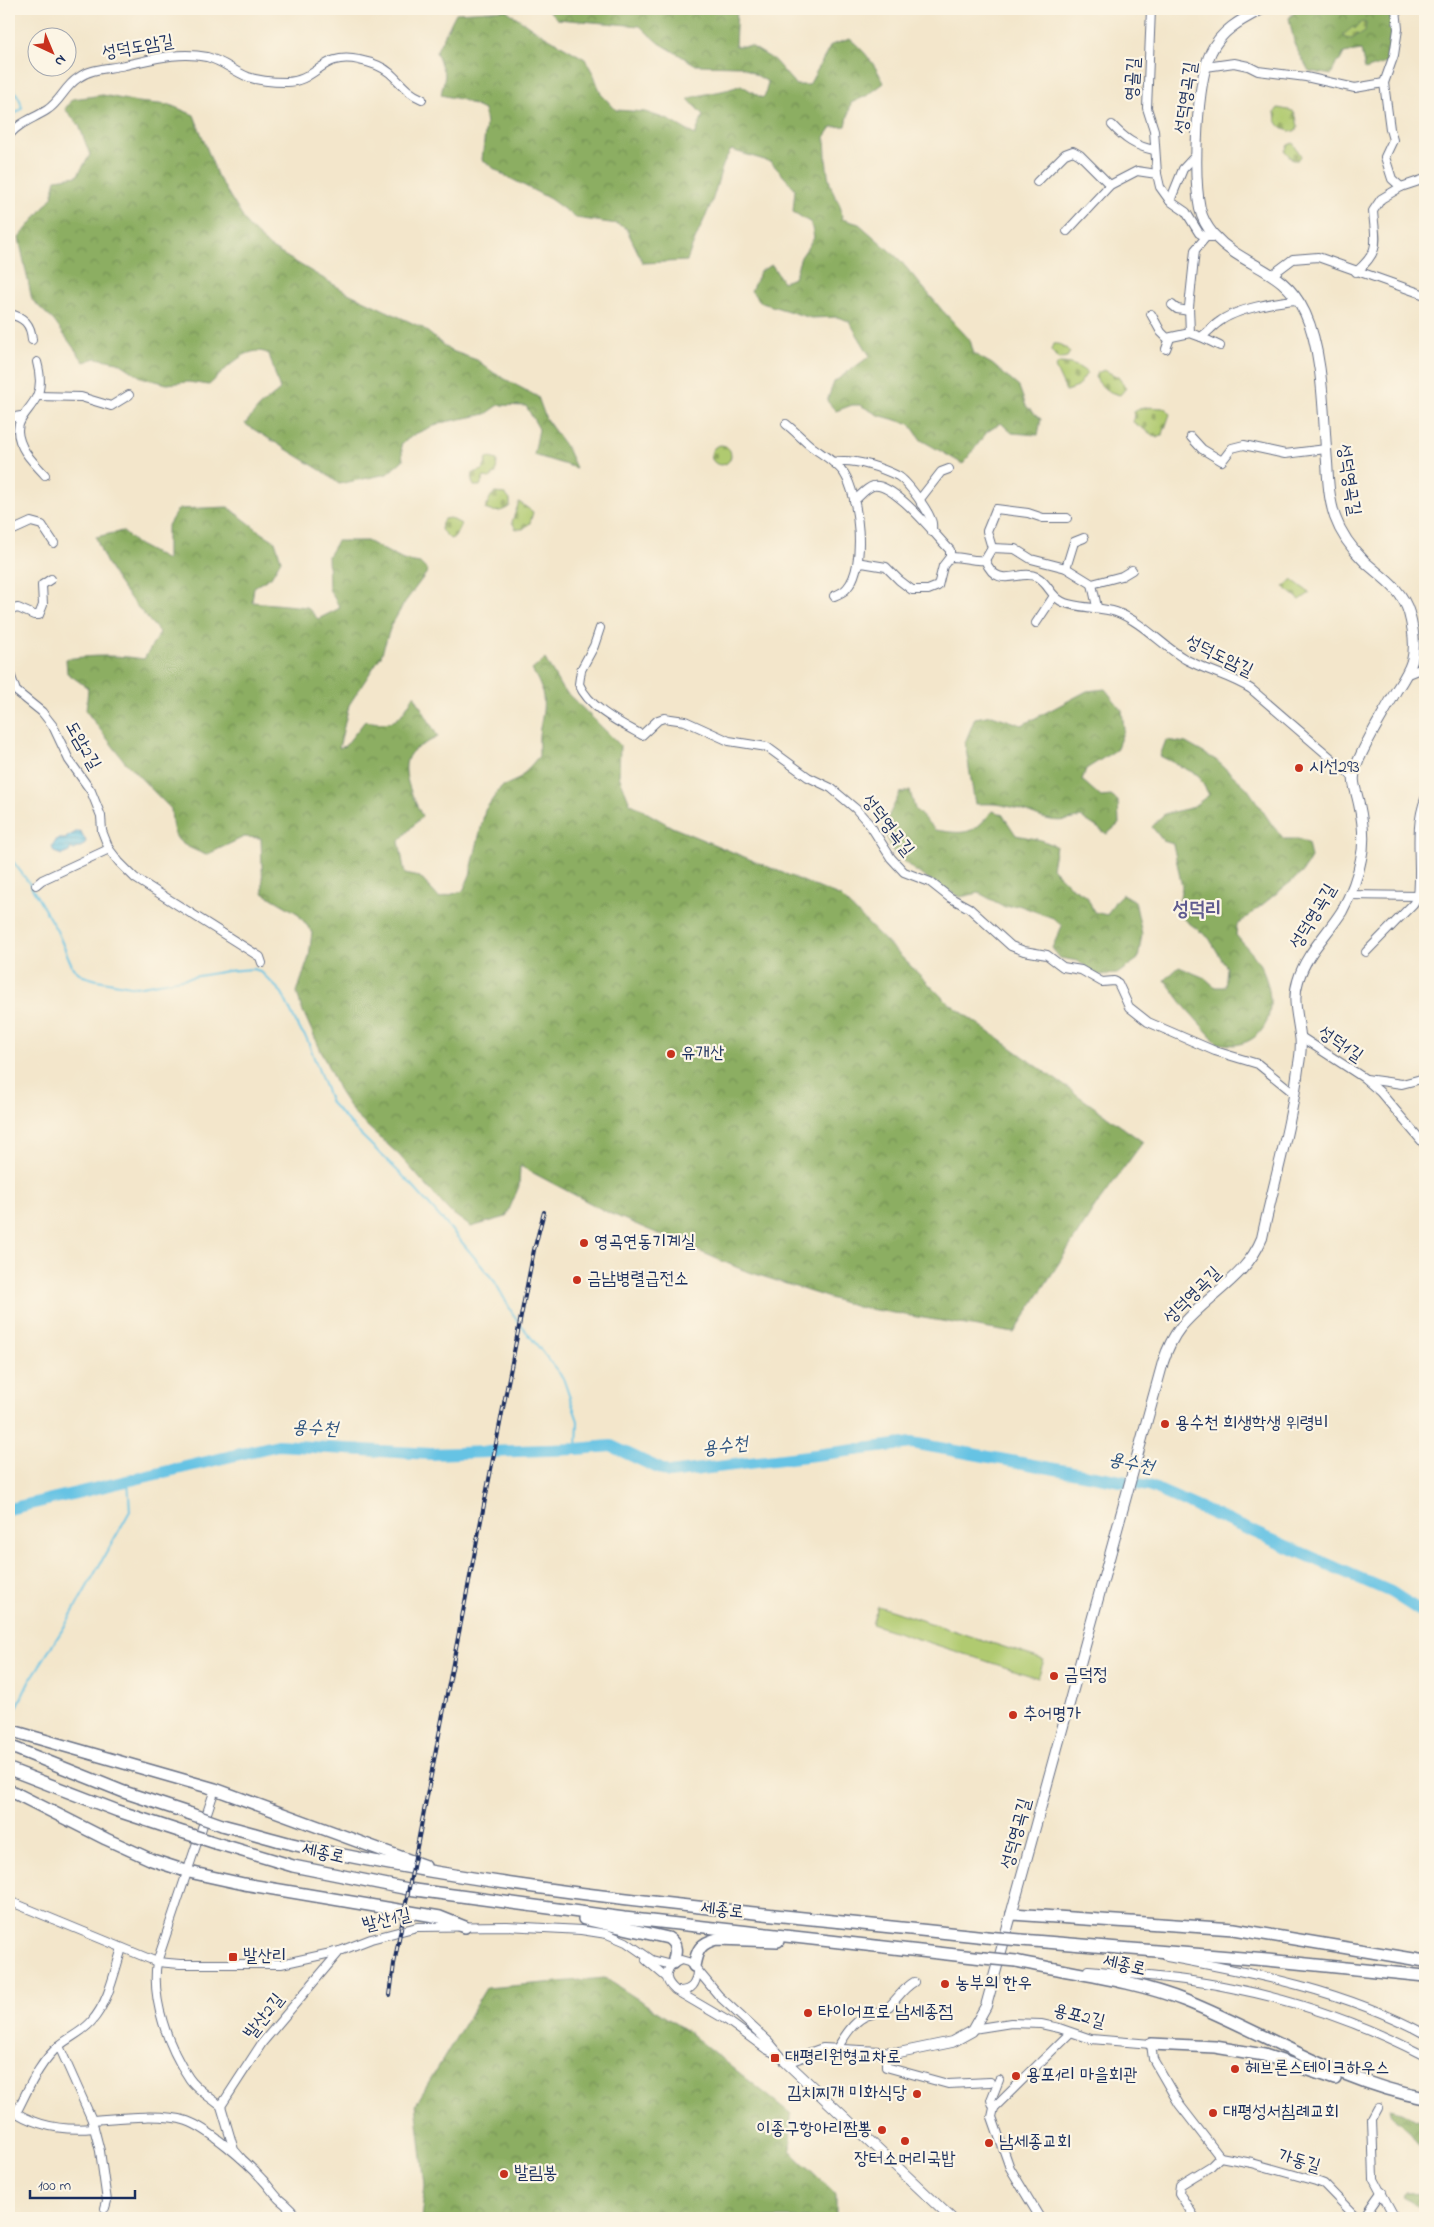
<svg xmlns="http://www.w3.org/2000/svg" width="1434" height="2227" font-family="'Indie Flower','Poor Story',sans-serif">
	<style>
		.forest { fill: url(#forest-crowns); stroke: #546e60 }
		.cemetery { fill: url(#cemetery-stones); stroke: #667c66 }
		.pitch { fill: #b0ca6f; stroke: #667c66 }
		.water { fill: url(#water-rules); stroke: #4079a1 }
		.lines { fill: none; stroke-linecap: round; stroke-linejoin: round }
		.stream { stroke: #66c3e4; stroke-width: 2 }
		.river { stroke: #66c3e4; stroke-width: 12 }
		.minor-casing { stroke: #676f84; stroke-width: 10 }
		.major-casing { stroke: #676f84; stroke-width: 12 }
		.highway-casing { stroke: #676f84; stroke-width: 14 }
		.minor { stroke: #fff; stroke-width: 8 }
		.major { stroke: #fff; stroke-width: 10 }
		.highway { stroke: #fff; stroke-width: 11 }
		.rail-casing { stroke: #1b2f5e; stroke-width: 4 }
		.rail { stroke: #fcf5e5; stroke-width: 2; stroke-dasharray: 5.5; stroke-linecap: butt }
		.highway-bridge-casing { stroke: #676f84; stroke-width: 14; stroke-linecap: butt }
		.highway-bridge { stroke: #fff; stroke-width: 11 }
		.poi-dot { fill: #c8321e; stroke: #fcf5e5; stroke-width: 2 }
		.labels { text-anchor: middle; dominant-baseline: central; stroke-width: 4.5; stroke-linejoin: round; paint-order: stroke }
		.street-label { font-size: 18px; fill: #1b2f5e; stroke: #fcf5e5 }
		.poi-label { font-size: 18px; fill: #1b2f5e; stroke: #fcf5e5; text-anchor: start }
		.water-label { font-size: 19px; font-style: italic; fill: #2e5480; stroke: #fcf5e5 }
		.quarter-label { font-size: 20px; font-weight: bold; fill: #5f5b8f; stroke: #fcf5e5 }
	</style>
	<defs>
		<pattern id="forest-crowns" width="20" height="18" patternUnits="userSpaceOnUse" patternTransform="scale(1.25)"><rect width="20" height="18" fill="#8cae62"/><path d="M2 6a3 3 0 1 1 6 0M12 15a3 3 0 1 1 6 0" fill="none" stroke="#728e54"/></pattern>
		<pattern id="cemetery-stones" width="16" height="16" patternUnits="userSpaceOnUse" patternTransform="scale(1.25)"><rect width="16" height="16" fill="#b0ca6f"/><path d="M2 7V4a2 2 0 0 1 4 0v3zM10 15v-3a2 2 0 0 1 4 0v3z" fill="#8ea45e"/></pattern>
		<pattern id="water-rules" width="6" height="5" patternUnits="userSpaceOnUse" patternTransform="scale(1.25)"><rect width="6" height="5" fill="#66c3e4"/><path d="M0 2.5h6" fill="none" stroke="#539fbc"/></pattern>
	</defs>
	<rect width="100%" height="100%" fill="#fcf5e5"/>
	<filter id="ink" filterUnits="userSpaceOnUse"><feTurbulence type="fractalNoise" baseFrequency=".02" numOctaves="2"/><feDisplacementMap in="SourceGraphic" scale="10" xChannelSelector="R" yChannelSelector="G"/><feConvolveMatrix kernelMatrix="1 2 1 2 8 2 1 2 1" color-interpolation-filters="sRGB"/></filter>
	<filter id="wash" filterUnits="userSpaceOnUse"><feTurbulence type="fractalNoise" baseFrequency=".0096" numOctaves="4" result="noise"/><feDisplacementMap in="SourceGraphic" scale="20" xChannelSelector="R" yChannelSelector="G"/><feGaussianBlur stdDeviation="1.12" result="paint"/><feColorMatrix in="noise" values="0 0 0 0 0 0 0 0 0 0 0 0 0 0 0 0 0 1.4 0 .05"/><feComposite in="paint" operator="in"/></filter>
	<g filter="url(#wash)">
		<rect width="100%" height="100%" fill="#f3e6cb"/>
		<g class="forest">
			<path d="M547,9H737L735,46H751L774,60L796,85H809L831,45L850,39C866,52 875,65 884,83L868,95L851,103L846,126L832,127L825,137C826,154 826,174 832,189C837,204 841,199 842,219L859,224L899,259L942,310L970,340L974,354L992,364L1019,387L1026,406L1041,419L1038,435L1012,433L1001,423L987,432L963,464L921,440L910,424L878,415L860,405H852L836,411L827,401L834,382L870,356L849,321L837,317L811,318L762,303L751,291L760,271L772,265L783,282L794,278L801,257L814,238L811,223L793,212L795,189L771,162L731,150C720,166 718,185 711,204C703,223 693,242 687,261L643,263L626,228L617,224L576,218L550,199L502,174L482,160L486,124L484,110L463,100L441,95L445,75L436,52L456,13L506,10L535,30L585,59L594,75L601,94L616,110L645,112L669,120L695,135L703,115L688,99C706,92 723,93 741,85L762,98L765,95L768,82L741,66L696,65L656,41L640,26L557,19Z"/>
			<path d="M1297,9H1391L1392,39L1386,63L1365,70L1361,50L1344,53L1340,61L1336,63L1331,75L1309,71L1295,46L1289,18Z"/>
			<path d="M103,95L137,102L170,105L194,115L217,175L248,226L270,247L348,293L423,328L449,350L477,360L494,373L538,397L546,419L567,448L576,468L534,455L539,429L526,406L499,405L486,414L440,423L415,434L401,444L403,460L387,474L339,484L322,471L245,424L259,407L280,390L269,354C247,342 225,371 209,385L188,382L167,384L141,377L118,362L96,358L84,362L54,321L32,300L19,238L52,197L56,179L77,176L90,155L79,125L65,109L72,99Z"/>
			<path d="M228,507L262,533L275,541L281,560L271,577L254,587L252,602L307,607L318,619L340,608L329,589L328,556L337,541H367L403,560L420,563L428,571L405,602L391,626L381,656L349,705L339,748L345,746L365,721C396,726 398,722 414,695L438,737C430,741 421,745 414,750C395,765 414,799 422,816L399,841L405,874L420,877L439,898L463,891L470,875L485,810L501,787L519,779L539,756C539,747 538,737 540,728C545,704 546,692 532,670L545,659L561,687L620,745L619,776L630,803L672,827L841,897L946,1001L1143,1142L1095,1207L1014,1333L857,1307L743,1270L607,1212L520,1166L519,1186L506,1217L471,1227L449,1211L399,1155L355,1115L340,1093L301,1007L297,992L309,957L312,932L297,913L263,893L261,838L244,837L206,855C176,842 173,842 171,809L125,762L86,711L88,688L67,673L66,659C93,655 118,655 144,659L160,633C132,600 110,580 96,537L122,531L137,544L167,560V527L178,509Z"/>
			<path d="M1105,689L1122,710L1124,730L1116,750L1086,769L1082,780L1101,797L1111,796L1118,801L1119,824L1107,834L1081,817C1046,828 1038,812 1006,806C997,803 985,804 975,804L965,743L975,718L992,715L1022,725L1087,691Z"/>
			<path d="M1166,740L1186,743L1216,760L1247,788L1273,826L1284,839H1298L1308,843L1311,858L1302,873L1237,925L1236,935C1244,945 1255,955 1260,965C1275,993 1277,1034 1240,1044C1233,1046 1224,1044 1217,1043L1185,1007L1165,980L1179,967L1205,978L1215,987H1225L1227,968L1209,938L1177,914L1182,887L1173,844L1163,841L1152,827L1164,814L1191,808L1209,795L1198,775L1160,756Z"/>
			<path d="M910,791L915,809L935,830C964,834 973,836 992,811L1002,814L1016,835L1041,840L1056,846L1052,868L1070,886L1087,896L1094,912L1107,915L1116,900L1122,894L1135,901L1142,934L1138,959L1117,974L1098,975L1078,961L1060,958L1052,948L1062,926L1053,918L1018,905L1005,907L979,893L960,897L915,871L892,851L883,827L900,793Z"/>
			<path d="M605,1978L687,2031L791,2114L790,2151L836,2194V2218H421L425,2186L416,2104L486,1988Z"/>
			<path d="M1389,2109L1402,2112L1425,2124V2153L1411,2133L1391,2115Z"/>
			<path d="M1425,2191V2208L1402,2196L1406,2192Z"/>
		</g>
		<g class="cemetery">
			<path d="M1361,22L1366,23L1365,32L1360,35L1357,34V36L1352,39L1345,38L1343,35L1353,27L1355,29Z"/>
			<path d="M1278,108L1293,111L1296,116L1298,127L1295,132C1281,130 1276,126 1275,112Z"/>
			<path d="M1293,143L1301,156L1298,160H1293L1285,151L1288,145Z"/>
			<path d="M1053,344C1060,343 1065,347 1070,352L1067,357L1058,359L1051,350Z"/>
			<path d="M1059,363C1070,363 1078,365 1087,373L1077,387L1066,391L1055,367Z"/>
			<path d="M1104,370L1118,377L1126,388L1120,395C1107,392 1102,388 1095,377L1097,373Z"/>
			<path d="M1143,407L1165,408L1170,414L1163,434L1157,438L1133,422L1134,412Z"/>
			<circle cx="721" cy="455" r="10"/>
			<path d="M490,458L497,460L496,473L490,478L484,477L480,486H474L472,481L473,473L483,470L487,459Z"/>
			<path d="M495,493L505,494L510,500V506C503,512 493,513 485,509L491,496Z"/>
			<path d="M519,502L533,512L530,523L523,529H516L512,522Z"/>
			<path d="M450,518L461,524L455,537L450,539L441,530L442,523L444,519Z"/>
			<path d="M1292,580L1310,593L1300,600L1284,587Z"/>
		</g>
		<path class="pitch" d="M878,1606L1044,1660L1038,1678L872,1624Z"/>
		<path class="water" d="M78,831L81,832L86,841L84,845L74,850L71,848L69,852L62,855L54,852L52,847L57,839H66L67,837Z"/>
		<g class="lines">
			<g class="stream">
				<path d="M9,80L20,100L22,108L9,119"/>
				<path d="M9,856L29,883L57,931L73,968L83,976L97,980L136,987L227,971L253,969L260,971L282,993L297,1025L307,1039L331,1103L357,1131L408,1181L455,1234L495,1282L514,1316L563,1378L578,1421L577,1449"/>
				<path d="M9,1724L29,1682L66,1624L130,1511L128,1480"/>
			</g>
			<path class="river" d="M9,1509L278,1445L431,1454L577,1449L611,1446L669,1473L912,1443L1149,1486L1391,1592L1425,1614"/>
		</g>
	</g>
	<g filter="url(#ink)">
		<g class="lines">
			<defs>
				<g id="minor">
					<path d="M1151,9L1147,108L1154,130L1157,174L1160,187L1170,201L1186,212L1199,233L1206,237H1216"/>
					<path d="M1206,67L1234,63L1248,66L1258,71L1306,77L1355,88L1384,83L1390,129L1393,140L1385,157L1392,179L1401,187L1381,199L1373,211C1375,241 1382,250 1356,272"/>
					<path d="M1384,83L1394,55L1398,29L1396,9"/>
					<path d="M1112,125C1125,139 1135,146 1154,150"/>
					<path d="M9,135C20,122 33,119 47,110C60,102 65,86 78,78C91,68 109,69 125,65C153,59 179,51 207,57C223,61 233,71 248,77C259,81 274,82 286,82C317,82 322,51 359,60C369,62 382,66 390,73C401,83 407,93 422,99"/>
					<path d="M1037,182L1065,154L1073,151L1080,155L1110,185"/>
					<path d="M1401,187L1425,179"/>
					<path d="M1170,201L1183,169L1196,155"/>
					<path d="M1067,231L1110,185L1137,171L1157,174"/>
					<path d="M1273,274L1293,259L1318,257L1425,295"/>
					<path d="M1172,305L1177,309L1189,311"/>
					<path d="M9,314C24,317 31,324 32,340"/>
					<path d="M1151,314L1161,332L1167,338L1190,333L1201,337C1208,332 1213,326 1219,322C1235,309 1278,301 1298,300"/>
					<path d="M1190,333L1189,307L1195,250L1206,237"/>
					<path d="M1201,337L1220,346"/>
					<path d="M1166,349L1170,338"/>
					<path d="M37,362C40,373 42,385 37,396C28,415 9,421 23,448C28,458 38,467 45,475"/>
					<path d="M37,396L81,397L111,406L129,395"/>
					<path d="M9,418L21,416"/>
					<path d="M786,424C795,431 803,440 812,447C823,455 836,462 844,473C859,496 867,566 847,588C844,592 839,594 834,596"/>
					<path d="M1191,437L1202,449L1222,461L1232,448L1244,445L1285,454L1326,449"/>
					<path d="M833,462C854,458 879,467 898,476C907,481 928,510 931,520C933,523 932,528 932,532"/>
					<path d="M854,501C859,497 866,488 873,486C893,481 936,536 950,550V557"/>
					<path d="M921,504L920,499L941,472L949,469"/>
					<path d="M9,532L31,522L42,525L54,543"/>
					<path d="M992,548L987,531L996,509L1028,513L1043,518H1067"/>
					<path d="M985,560L992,548L1015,549L1031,559L1066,568L1092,584L1122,576L1132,570"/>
					<path d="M857,567L862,563L886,567L899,580L912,590H928L938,586L943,566L950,557C962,556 973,562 985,560C998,592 1020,568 1037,577C1048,583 1050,595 1061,601C1072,608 1101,607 1116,612C1143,622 1161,645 1185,659C1207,671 1231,676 1251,689L1353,777"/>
					<path d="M1066,568L1074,542L1084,538"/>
					<path d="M1092,584L1097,607"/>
					<path d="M9,610L18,608L34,615H39L43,605L42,585L51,579"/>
					<path d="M1036,623L1054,596"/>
					<path d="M600,628L594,646L581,670L579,684C589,708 620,723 642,735L658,720L664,718L685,721L729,741L767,747L808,777L831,788L856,809L870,825L891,858L904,872L930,882L949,897L969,908L1011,946L1024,951L1047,955L1063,967L1081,970L1102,982L1114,981L1118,983L1129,1007L1148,1022L1215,1051L1258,1064L1295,1094"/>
					<path d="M9,671L16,691L42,712L53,726L69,760L91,791L101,816L102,831L109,849L119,862L135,878L260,957L262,963"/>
					<path d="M1405,675L1425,667"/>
					<path d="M36,885L42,880L109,849"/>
					<path d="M1349,895L1418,896C1422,864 1413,830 1425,799"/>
					<path d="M1366,952L1413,904L1418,896"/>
					<path d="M1301,1037L1364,1078L1380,1092L1425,1145"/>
					<path d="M1366,1079L1402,1084L1425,1078"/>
					<path d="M215,1789L157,1962C151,1999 168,2047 189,2078C196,2089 211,2098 221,2106"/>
					<path d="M9,1901L157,1962L180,1964H281L340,1951L371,1939L417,1927L507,1926L581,1930L607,1934L626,1942L652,1960L671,1965"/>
					<path d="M1167,1957C1255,1973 1346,1991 1425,2034"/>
					<path d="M646,1960L666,1977"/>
					<path d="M1088,1970C1136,1975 1185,1978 1232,1988C1298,2001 1365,2025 1425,2056"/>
					<path d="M680,1991C692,1990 696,1984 697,1972"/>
					<path d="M973,2029L1011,2023L1041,2024L1059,2028L1091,2039L1151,2044L1153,2059L1179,2104L1220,2157"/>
					<path d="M59,2046L92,2120L100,2151L107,2201L105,2208"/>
					<path d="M836,2050C843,2039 852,2023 864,2017C871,2013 880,2014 886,2009C897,2000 902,1989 914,1982"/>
					<path d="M886,2053V2067L948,2084L990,2082"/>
					<path d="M780,2056L766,2049L728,2021L675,1990C666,1982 664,1975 671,1965L681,1960L688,1962L694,1966L719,1996L769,2042L786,2062"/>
					<path d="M9,2108C34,2126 64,2131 94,2128"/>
					<path d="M994,2108L991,2100L999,2080"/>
					<path d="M1378,2108L1372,2119L1374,2179L1395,2218"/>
					<path d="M16,2113C28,2090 39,2062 60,2045C70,2037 82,2032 91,2022C109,2002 114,1973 122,1948"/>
					<path d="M92,2120C118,2118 162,2113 187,2121C209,2129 246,2161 262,2179C268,2185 273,2193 279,2199C288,2207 290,2207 297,2218"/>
					<path d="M1220,2157L1252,2163L1316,2181L1324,2184L1357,2218"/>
					<path d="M241,2158L234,2150L221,2106L262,2043L340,1951"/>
					<path d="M1040,2218L1010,2168L992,2117L994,2108L1070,2033"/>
					<path d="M1195,2218L1179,2193L1180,2185L1211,2166L1220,2157"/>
					<path d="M1363,2218L1382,2191"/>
				</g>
				<path id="major" d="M951,2218L786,2062L823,2049L899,2053L952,2042L972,2031L986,2006L1163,1362C1167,1350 1172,1338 1180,1328C1206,1296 1246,1278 1262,1238C1274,1182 1291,1126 1298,1069C1300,1059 1302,1046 1300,1035C1298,1017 1292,999 1298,981C1306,953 1327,935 1342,911C1350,896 1358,876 1361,859C1365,842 1363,822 1359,804C1356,788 1350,781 1357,764C1367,739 1383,715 1396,691C1402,682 1409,671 1412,661C1416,646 1413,628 1409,613C1402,589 1383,578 1365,562C1352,549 1341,534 1335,517C1329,500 1328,480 1327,462C1323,416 1324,354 1305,313C1283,266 1244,269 1213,234C1207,227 1202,217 1200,209C1193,175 1196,83 1211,52C1221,30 1241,20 1262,9"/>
				<g id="highway">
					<path d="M9,1730L215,1789L425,1866"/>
					<path d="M9,1746L124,1792L191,1814"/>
					<path d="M9,1769L118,1811L185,1833"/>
					<path d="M9,1790L106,1839L152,1860L189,1872L244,1884L440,1917L465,1927"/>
					<path d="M222,1825C250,1832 277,1841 305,1847C528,1896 759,1912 986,1937"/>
					<path d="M216,1843L293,1866L408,1889L624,1918L983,1958"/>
					<path d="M1012,1914L1234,1929L1425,1961"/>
					<path d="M584,1919L668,1938C678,1944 676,1953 673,1963"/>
					<path d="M1021,1940L1267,1960L1425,1976"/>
					<path d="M1016,1961C1071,1973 1134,1980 1186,2001C1268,2034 1338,2082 1425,2098"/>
					<path d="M694,1966C697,1950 700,1943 717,1939L778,1941"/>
					<path d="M1151,2044L1215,2047L1264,2055L1335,2079"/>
				</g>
			</defs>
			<use href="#minor" class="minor-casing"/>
			<use href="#major" class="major-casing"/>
			<use href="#highway" class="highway-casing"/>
			<use href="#minor" class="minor"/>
			<use href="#major" class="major"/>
			<use href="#highway" class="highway"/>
			<defs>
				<path id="rail" d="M390,1995L394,1964L534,1250L544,1212"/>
			</defs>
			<use href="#rail" class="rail-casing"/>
			<use href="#rail" class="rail"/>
			<defs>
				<g id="highway-bridge">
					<path d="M191,1814L222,1825"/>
					<path d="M185,1833L216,1843"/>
					<path d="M986,1937L1021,1940"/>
					<path d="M983,1958L1016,1961"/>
				</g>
			</defs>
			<use href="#highway-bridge" class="highway-bridge-casing"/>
			<use href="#highway-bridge" class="highway-bridge"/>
		</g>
	</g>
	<g class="poi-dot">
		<circle cx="1299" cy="768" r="5"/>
		<circle cx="671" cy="1054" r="5"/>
		<circle cx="584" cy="1243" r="5"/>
		<circle cx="577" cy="1280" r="5"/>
		<circle cx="1165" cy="1424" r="5"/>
		<circle cx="1054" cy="1676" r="5"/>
		<circle cx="1013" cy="1715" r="5"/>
		<rect x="228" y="1952" width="10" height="10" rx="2.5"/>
		<circle cx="945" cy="1984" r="5"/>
		<circle cx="808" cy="2013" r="5"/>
		<rect x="770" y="2053" width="10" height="10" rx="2.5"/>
		<circle cx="1235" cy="2069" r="5"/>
		<circle cx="1016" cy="2076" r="5"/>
		<circle cx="917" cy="2094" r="5"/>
		<circle cx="1213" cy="2113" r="5"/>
		<circle cx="882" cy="2130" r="5"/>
		<circle cx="905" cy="2141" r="5"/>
		<circle cx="989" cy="2143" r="5"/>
		<circle cx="504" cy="2174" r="5"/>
	</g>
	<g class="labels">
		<g class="street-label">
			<text transform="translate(138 48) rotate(-10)">성덕도암길</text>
			<text transform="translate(1134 79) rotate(-87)">영골길</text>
			<text transform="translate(1187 98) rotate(-82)">성덕영곡길</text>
			<text transform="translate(1348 480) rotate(81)">성덕영곡길</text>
			<text transform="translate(1219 657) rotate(26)">성덕도암길</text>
			<text transform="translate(82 746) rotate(60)">도암2길</text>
			<text transform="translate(887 826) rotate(52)">성덕영곡길</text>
			<text transform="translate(1314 917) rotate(-59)">성덕영곡길</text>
			<text transform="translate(1340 1045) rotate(34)">성덕1길</text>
			<text transform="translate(1193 1296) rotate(-45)">성덕영곡길</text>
			<text transform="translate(1017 1834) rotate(-75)">성덕영곡길</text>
			<text transform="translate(323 1854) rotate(12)">세종로</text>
			<text transform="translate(722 1911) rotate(6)">세종로</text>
			<text transform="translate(387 1921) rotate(-14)">발산1길</text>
			<text transform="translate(1124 1966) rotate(13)">세종로</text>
			<text transform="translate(265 2017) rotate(-52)">발산2길</text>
			<text transform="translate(1079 2017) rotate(14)">용포2길</text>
			<text transform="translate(1299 2162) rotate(16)">가동길</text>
		</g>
		<g class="poi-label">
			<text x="1309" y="768">시선293</text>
			<text x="681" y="1054">유개산</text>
			<text x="594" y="1243">영곡연동기계실</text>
			<text x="587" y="1280">금남병렬급전소</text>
			<text x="1175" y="1424">용수천 희생학생 위령비</text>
			<text x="1064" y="1676">금덕정</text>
			<text x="1023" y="1715">추어명가</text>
			<text x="243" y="1957">발산리</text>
			<text x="955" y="1984">농부의 한우</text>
			<text x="818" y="2013">타이어프로 남세종점</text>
			<text x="785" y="2058">대평리원형교차로</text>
			<text x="1245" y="2069">헤브론스테이크하우스</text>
			<text x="1026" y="2076">용포1리 마을회관</text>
			<text x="907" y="2094" text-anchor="end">김치찌개 미화식당</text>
			<text x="1223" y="2113">대평성서침례교회</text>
			<text x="872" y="2130" text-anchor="end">이종구항아리짬뽕</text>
			<text x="999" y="2143">남세종교회</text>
			<text x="905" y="2160" text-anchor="middle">장터소머리국밥</text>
			<text x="514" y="2174">발림봉</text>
		</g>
		<g class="water-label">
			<text transform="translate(315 1429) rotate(3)">용수천</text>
			<text transform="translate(725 1447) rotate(-7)">용수천</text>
			<text transform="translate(1131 1464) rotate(12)">용수천</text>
		</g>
		<g class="quarter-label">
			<text x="1197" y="910">성덕리</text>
		</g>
	</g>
	<rect width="1434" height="2227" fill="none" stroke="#fcf5e5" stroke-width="30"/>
	<g transform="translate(52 52) rotate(136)"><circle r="24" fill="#fcf5e5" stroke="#a2a6af"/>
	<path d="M0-4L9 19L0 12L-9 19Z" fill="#c8321e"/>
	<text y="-8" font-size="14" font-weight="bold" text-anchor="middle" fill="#1b2f5e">N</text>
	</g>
	<path d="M30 2190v8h105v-8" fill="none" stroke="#1b2f5e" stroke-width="2.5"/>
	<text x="38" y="2190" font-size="15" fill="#1b2f5e" stroke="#fcf5e5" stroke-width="4" paint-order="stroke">100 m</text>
</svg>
